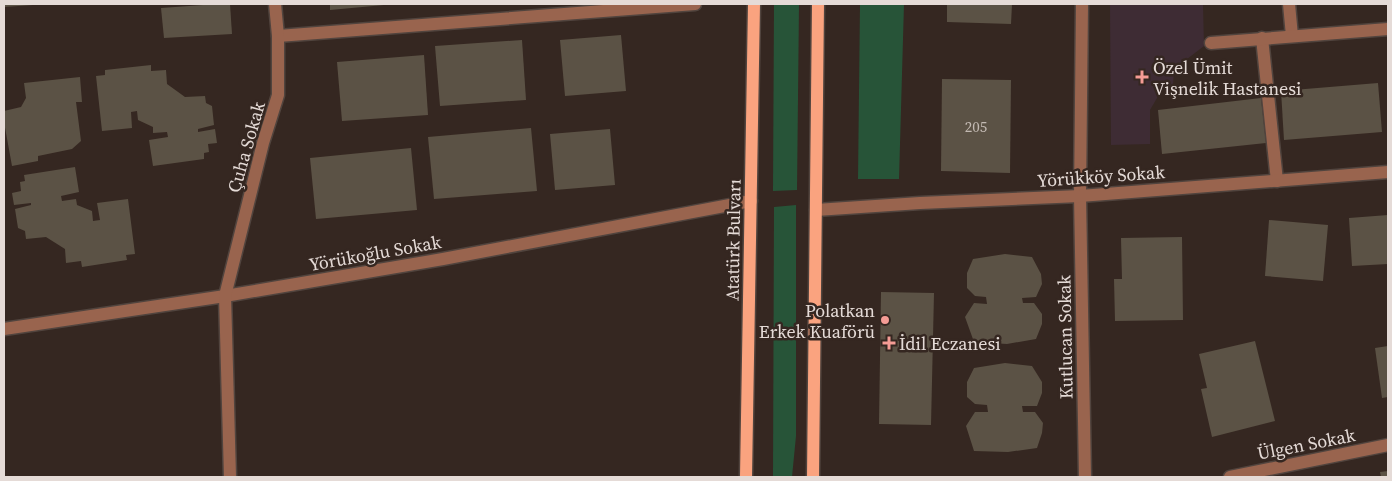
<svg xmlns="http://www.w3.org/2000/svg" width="1392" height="481" font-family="'Source Serif 4',serif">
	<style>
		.medical { fill: #3e2c34 }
		.green { fill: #275438 }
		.building { fill: #5b5245 }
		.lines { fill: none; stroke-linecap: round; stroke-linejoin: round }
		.minor-casing { stroke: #51443e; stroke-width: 15 }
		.major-casing { stroke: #51443e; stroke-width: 15 }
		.minor { stroke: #99644e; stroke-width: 12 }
		.major { stroke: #faa37f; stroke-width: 12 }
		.poi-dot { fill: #f59c95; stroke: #352721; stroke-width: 2 }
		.labels { text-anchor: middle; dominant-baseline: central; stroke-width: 5; stroke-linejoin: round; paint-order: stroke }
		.number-label { font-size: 15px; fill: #c2b9b2 }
		.poi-label { font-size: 18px; fill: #e5dbd7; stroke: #352721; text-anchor: start }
		.street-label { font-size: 18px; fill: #e5dbd7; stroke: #352721 }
	</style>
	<rect width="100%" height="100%" fill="#352721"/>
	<path class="medical" d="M1110,4H1203L1204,46L1174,69L1173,86H1164L1150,110V144L1111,145Z"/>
	<g class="green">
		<path d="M774,4H799L797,190L773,191Z"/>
		<path d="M860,4H904L899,179H858Z"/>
		<path d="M796,205V436L792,477H773L774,207Z"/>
	</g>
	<g class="building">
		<path d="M4,4H33V5L4,7Z"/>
		<path d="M217,4H230L232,34L164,38L161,8Z"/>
		<path d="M330,4H384V5L330,10Z"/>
		<path d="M947,4H1012L1011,24L947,22Z"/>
		<path d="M621,35L626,91L565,96L560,40Z"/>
		<path d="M522,40L526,100L440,106L435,46Z"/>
		<path d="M424,55L428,115L342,121L337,62Z"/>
		<path d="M151,65V71L166,70L167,84L185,97L205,96L206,103L212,106L214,125L198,129V132L215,129L217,143L208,144L209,152L204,153V159L153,166L149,140L168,137L167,132L153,133V127L138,120L137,111L131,112L132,128L102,131L96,76L105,75V70Z"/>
		<path d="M80,77L82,102H76L81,141L72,149L38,156V161L12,166L4,122V111L21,107L26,98L24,83Z"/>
		<path d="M942,79L1011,80L1010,173L941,171Z"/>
		<path d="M1378,83L1382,132L1284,140L1281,91Z"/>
		<path d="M1261,98L1266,143L1162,154L1158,110Z"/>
		<path d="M531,128L537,191L434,199L428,137Z"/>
		<path d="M610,129L615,185L555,190L550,134Z"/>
		<path d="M411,148L417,210L316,219L310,158Z"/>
		<path d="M75,167L79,192L61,196L62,201L76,199L77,205L92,211L93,221L100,220L97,203L128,199L135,254L126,255L127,260L82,267L81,261L66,263L65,249L46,237L26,239L25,231L18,228L15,209L31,205V203L14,205L12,193L21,191L20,182L25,181L24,175Z"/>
		<path d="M1388,215V264L1352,266L1349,218Z"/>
		<path d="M1269,220L1328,225L1323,281L1265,276Z"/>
		<path d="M1182,237L1183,320L1115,321L1114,279H1122L1121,238Z"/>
		<path d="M1005,254L1032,257L1041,274L1042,284L1036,297L1022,298L1023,303H1034L1042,314V324L1036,339L1007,344L974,342L965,317L974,303L987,304L986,297L975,296L967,288V273L973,259Z"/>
		<path d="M881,292L934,293L931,425L879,424Z"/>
		<path d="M1255,341L1275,421L1212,437L1201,389L1207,388L1199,354Z"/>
		<path d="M1388,346V397L1382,398L1375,348Z"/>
		<path d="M1005,363L1032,366L1042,382V393L1037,406H1022L1023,412H1035L1043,423L1042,433L1037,448L1008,452L974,451L966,426L975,412H988L987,405L975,404L967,397V382L974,368Z"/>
		<path d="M1388,471V477H1381L1380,472Z"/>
	</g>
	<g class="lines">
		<defs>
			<g id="minor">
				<path d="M1082,4L1080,196L1085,477"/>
				<path d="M1289,4L1292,36"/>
				<path d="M278,36L695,4"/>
				<path d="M1262,38L1277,181"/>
				<path d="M1211,43L1388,29"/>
				<path d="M816,210L920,203L1080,196L1388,172"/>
				<path d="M4,329L225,296L443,259L751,201"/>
				<path d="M230,477L225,296L263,143L278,95V36L275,4"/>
				<path d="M1230,477L1388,445"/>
			</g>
			<g id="major">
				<path d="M746,477L754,4"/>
				<path d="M813,477L818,4"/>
			</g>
		</defs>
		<use href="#minor" class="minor-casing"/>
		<use href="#major" class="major-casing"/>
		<use href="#minor" class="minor"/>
		<use href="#major" class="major"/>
	</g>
	<g class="poi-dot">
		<path d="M1139.5 69.5h5v5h5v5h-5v5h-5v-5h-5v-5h5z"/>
		<circle cx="885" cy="320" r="5"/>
		<path d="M886.5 335.5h5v5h5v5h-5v5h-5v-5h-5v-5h5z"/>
	</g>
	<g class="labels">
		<g class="number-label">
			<text x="976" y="126">205</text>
		</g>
		<g class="poi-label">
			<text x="1153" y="67">Özel Ümit<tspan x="1153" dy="21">Vişnelik Hastanesi</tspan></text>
			<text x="875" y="310" text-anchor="end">Polatkan<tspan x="875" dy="21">Erkek Kuaförü</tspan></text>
			<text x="899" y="343">İdil Eczanesi</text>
		</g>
		<g class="street-label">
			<text transform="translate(246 147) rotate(-74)">Çuha Sokak</text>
			<text transform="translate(1101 176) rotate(-4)">Yörükköy Sokak</text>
			<text transform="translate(733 240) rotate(-89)">Atatürk Bulvarı</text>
			<text transform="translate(375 253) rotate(-10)">Yörükoğlu Sokak</text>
			<text transform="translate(1065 337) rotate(-91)">Kutlucan Sokak</text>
			<text transform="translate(1306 444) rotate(-11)">Ülgen Sokak</text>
		</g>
	</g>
	<rect width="1392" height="481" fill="none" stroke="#e5dbd7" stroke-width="10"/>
</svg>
